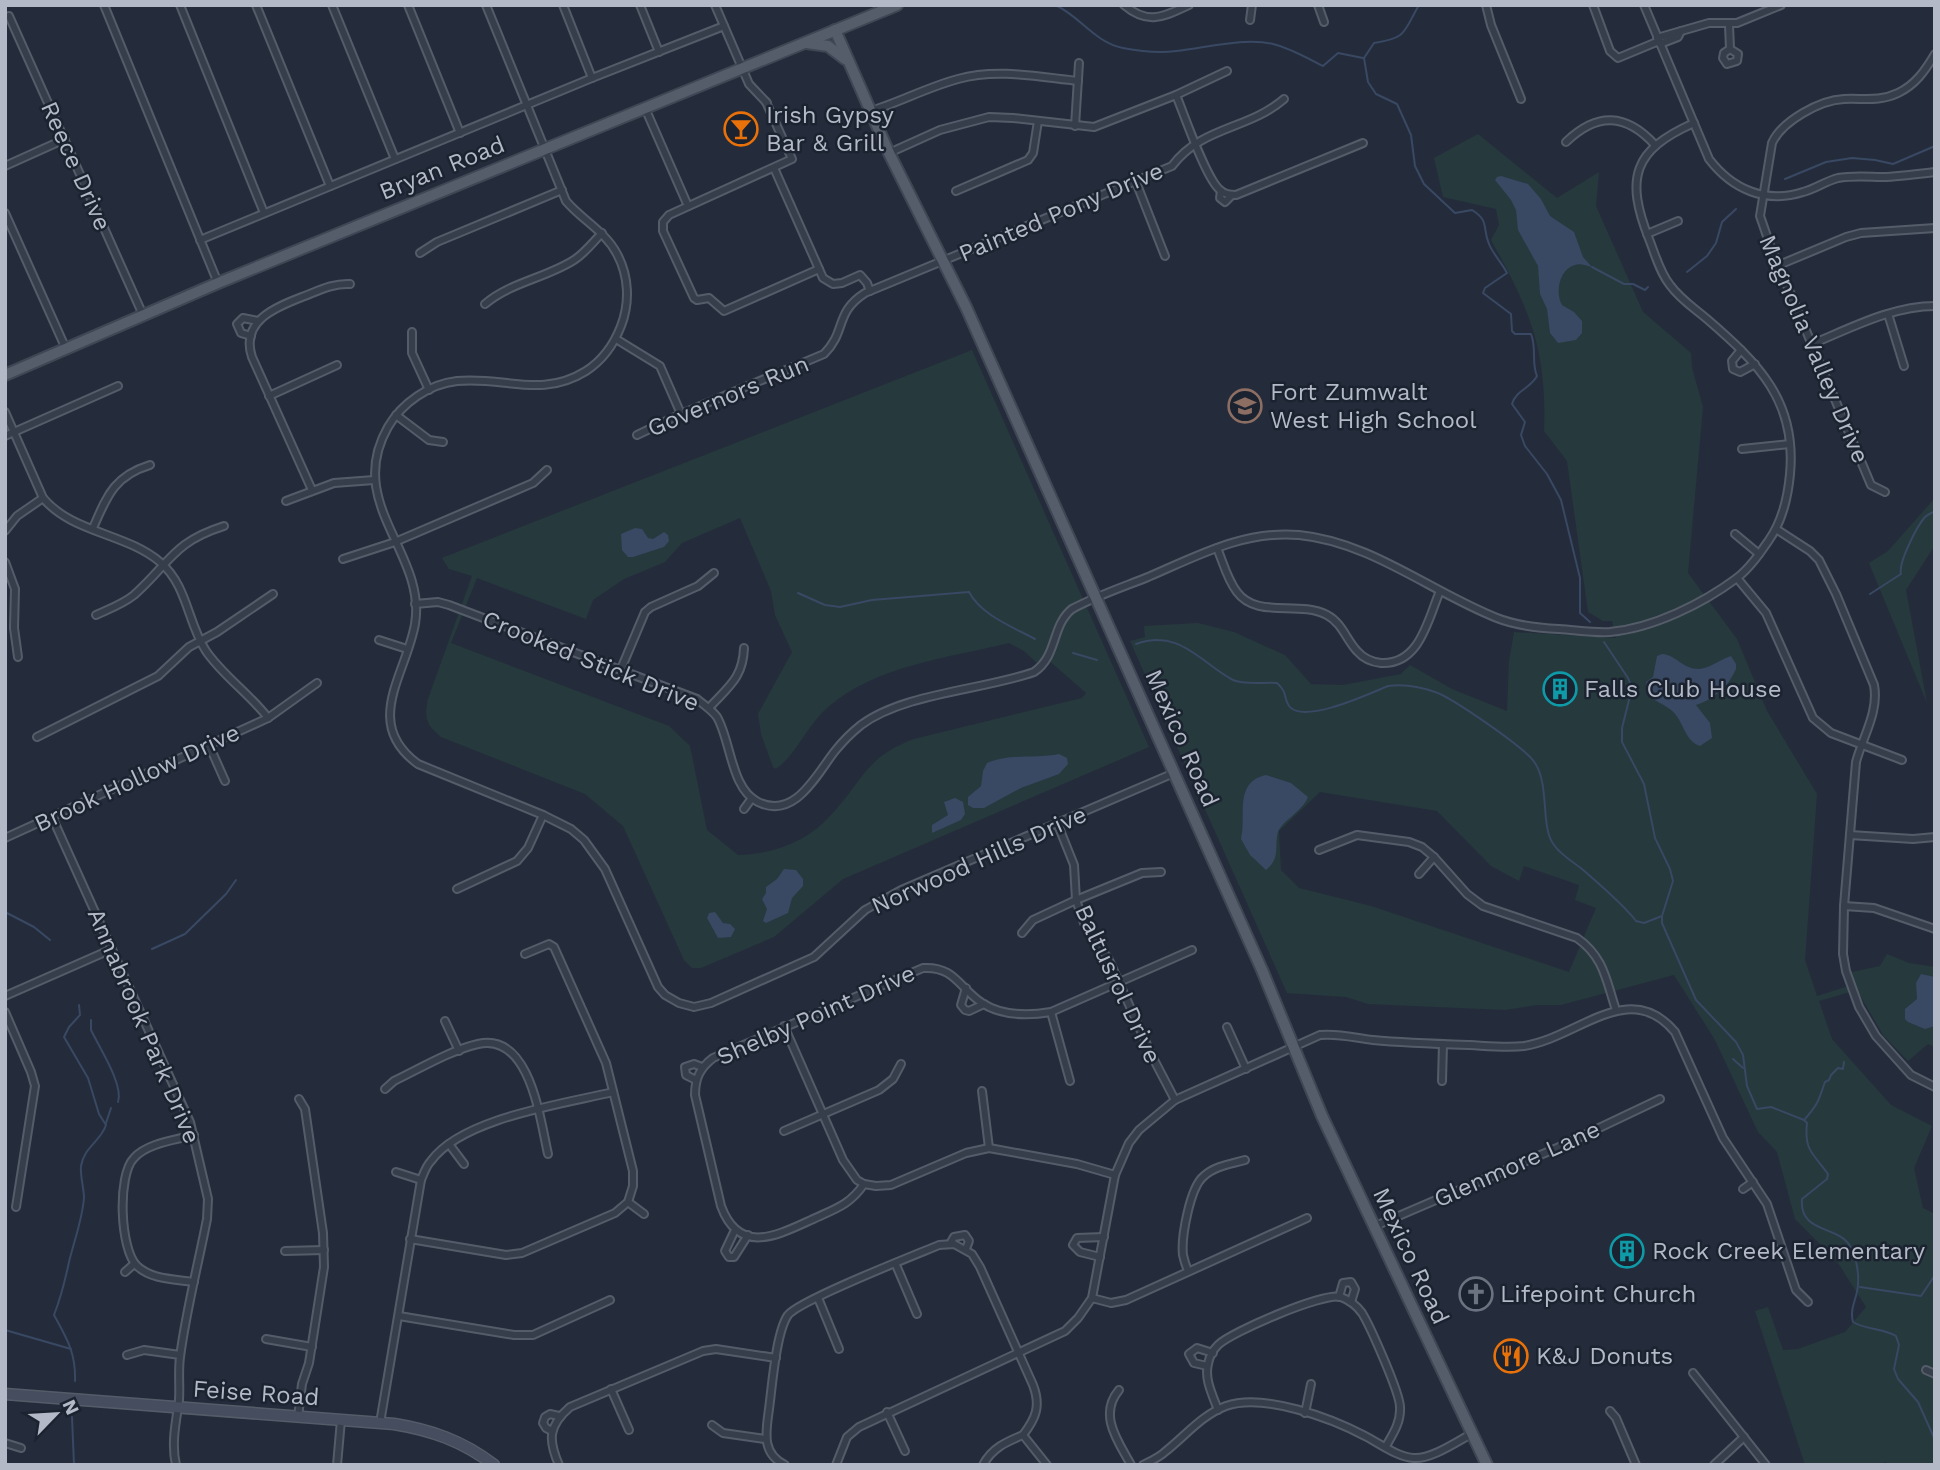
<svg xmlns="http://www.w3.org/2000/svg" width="1940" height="1470" font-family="'Work Sans',sans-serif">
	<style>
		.green { fill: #26393d; fill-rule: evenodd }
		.water { fill: #394863 }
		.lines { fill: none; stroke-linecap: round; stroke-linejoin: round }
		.stream { stroke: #394863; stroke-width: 2 }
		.street-casing { stroke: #555c69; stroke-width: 10 }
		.secondary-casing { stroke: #555c69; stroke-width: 13 }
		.primary-casing { stroke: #404754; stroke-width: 14 }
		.street { stroke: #373e4b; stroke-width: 6 }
		.secondary { stroke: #454d5e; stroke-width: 10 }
		.primary { stroke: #555d6b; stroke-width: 10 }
		.labels { text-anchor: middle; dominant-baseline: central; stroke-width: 5; stroke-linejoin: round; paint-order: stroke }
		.poi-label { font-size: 24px; fill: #b3b9c7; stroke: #1c2330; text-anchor: start }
		.street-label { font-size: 24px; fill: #b3b9c7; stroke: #1c2330 }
	</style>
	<rect width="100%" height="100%" fill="#242c3b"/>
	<g class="green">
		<path d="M1478,134L1557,198L1599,172L1596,206L1643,312L1691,353L1692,368L1703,407L1688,573L1737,639L1767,711L1817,794L1805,960L1817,996L1855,984L1852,972L1880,966L1887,954L1909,963L1935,967V1047L1928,1044L1908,1061L1883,1035L1857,990L1819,1001L1832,1039L1891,1105L1932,1126L1914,1168L1923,1208L1935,1214V1465H1891L1885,1462L1878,1465H1805L1755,1311L1768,1307L1783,1350L1798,1349L1845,1332L1866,1307L1836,1260L1795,1219L1777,1152L1758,1132L1715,1040L1674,975L1561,1005H1537L1505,1010L1368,1004L1346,997L1287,993L1130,641L1145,637L1144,626L1198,623L1234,632L1285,655L1311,684L1343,685L1401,674L1410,665L1452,689L1507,711L1509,661L1514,632L1616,638L1612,621H1603L1588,612L1567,461L1544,431C1547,349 1530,310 1491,240L1499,225L1496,209L1443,197L1434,158ZM1320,792L1437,811L1491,866L1519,881L1524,866L1579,885L1575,900L1596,908L1569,972L1371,906L1299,888L1281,870L1279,831Z"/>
		<path d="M972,350L1149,747L843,879L774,937L701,968H692L684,960L623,826L585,794L441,737C426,725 424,717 428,699L472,576L449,569L442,558ZM740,518L771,591L775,615L792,652L758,714L761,734L773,767L776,769C795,756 808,724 828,707C877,665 948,658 1009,643L1024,651L1038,664L1046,658L1086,693L1082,698L914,739C865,757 863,781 831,815C807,842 774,854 738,855L707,830L690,746L669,726L451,643L477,578L586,619L593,600L624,579L665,562L682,543Z"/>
		<path d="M1935,498V545L1906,590L1927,703L1869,563L1888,551Z"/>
	</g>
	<g class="water">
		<path d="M1501,176L1528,184L1541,199L1550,216L1574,232L1583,257L1592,267C1586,266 1581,263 1575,265C1559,269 1555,293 1562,305L1574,312L1582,321V333L1576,340L1558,343L1550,333L1547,309L1540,294L1538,266L1518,230L1516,210L1511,200L1495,180L1497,177Z"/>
		<path d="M635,528L642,529L648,538L653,539L664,532L668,535L669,541L664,547L633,557H628L622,550L621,534Z"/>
		<path d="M1662,654C1677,655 1682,669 1699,669C1711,668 1720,659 1731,656L1736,664V669C1727,688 1716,698 1696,705L1710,723L1712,738L1700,746C1683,740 1684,720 1671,710C1663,703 1654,702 1647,693L1646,682L1653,677L1657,656Z"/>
		<path d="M1059,754L1067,758L1068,764L1059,774L1021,788L984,808H973L968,805V797L981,786L983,771L987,763C1010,753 1034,759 1059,754Z"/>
		<path d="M1266,775L1291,783L1308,797C1303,811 1282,821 1278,832C1274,847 1281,858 1266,870L1250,855L1241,839C1247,817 1233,782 1266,775Z"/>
		<path d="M955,798L963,802L965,814L961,820L932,833V825L948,815L944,802Z"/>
		<path d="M784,869L796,870L803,879V886L792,898L788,913L766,923L763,921L767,909L762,899L766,893V887L777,879Z"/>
		<path d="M715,912L723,923L730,924L735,929L731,937L718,938L707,918L709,913Z"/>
		<path d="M1921,974L1935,977V1026L1925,1029L1908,1022L1905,1019V1009L1917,999L1916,983Z"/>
	</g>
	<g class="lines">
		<g class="stream">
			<path d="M1055,5C1079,15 1095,43 1123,48C1139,51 1160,53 1176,51C1206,48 1244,37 1273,44C1290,48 1307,58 1323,66L1338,53L1363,58"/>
			<path d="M1364,58L1368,82L1376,94L1397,104L1411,135L1415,166L1424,184L1455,213L1472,210C1490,221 1482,228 1489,244C1493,254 1502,263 1507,273L1485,288L1483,293L1511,314L1512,331L1515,334H1531C1537,349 1531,362 1537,376C1531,388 1516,390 1512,404L1525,422L1521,435L1525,446L1547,474L1561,500L1580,578V613L1590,622"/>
			<path d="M1364,58L1374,43C1408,38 1403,32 1419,5"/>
			<path d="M1785,179L1826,162L1852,158L1875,160L1893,164L1935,146"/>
			<path d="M1592,267L1624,284H1633L1645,290L1648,287"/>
			<path d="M1687,272L1707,256L1716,243L1722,222L1736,209"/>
			<path d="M798,593L825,605L840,607L872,600L969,592C981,615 1013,627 1035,639"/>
			<path d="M1870,594L1901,574C1898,563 1917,526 1925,517C1928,514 1932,513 1935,511"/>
			<path d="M1604,642L1628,678L1632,688L1622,728V742L1644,784L1655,838L1670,869L1673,881L1662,916V923L1696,1000L1736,1042L1743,1055L1747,1086L1757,1109L1771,1107L1804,1120"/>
			<path d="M1136,644C1179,628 1201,663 1233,680C1244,685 1264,682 1277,683C1288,693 1283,697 1289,706C1303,725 1371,693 1388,686C1403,684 1421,687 1435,692C1451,697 1527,749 1535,763C1550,786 1540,827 1554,845C1561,855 1573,862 1582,869C1598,883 1624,905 1636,921L1644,923L1662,916"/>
			<path d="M1073,653L1097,660"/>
			<path d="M5,912L34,927L50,940"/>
			<path d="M152,949L185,934L226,894L236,880"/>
			<path d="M91,1020V1030C99,1047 124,1085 118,1102"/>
			<path d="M1733,1059L1743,1068"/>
			<path d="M1805,1119C1819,1103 1818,1101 1825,1082L1829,1080L1831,1075L1838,1068L1843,1069L1844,1062"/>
			<path d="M1804,1120L1807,1123C1804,1151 1813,1153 1828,1174L1827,1179L1802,1199C1799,1234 1838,1225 1850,1246C1856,1255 1859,1273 1858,1284C1858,1297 1849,1308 1853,1322C1866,1330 1882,1328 1896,1336L1899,1345L1894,1369L1898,1379L1918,1402L1935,1440"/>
			<path d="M106,1123L111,1108"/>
			<path d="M1860,1287L1921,1296L1935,1275"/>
			<path d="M5,1330L71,1349"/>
			<path d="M75,1381C76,1353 67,1339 54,1315C61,1297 65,1281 69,1262C74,1241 82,1221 84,1198C84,1188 80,1176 81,1166C84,1147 101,1141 106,1125L99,1114L88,1078L64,1037L69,1027L80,1015L79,1005"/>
			<path d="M72,1417L74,1465"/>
		</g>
		<defs>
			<g id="street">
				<path d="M104,5L218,283"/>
				<path d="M180,5L264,213"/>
				<path d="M256,5L330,186"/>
				<path d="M332,5L395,159"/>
				<path d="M408,5L460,133"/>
				<path d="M486,5L566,201C582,220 605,231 617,254C629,276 630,303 621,326C614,344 603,360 586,371C541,399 504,376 457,381C429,384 402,403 388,427C344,504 427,553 415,624C406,675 362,723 418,764L543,815L571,829L584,840L605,869L658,987L665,995L679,1003L694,1007L711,1003L814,957L865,910L901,890L1174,773"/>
				<path d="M563,5L592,78"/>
				<path d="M640,5L659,52"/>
				<path d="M715,5L749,84L767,103"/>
				<path d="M1124,5C1149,26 1164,16 1189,5"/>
				<path d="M1318,5L1324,22"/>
				<path d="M1486,5L1491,25L1521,99"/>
				<path d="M1593,5L1610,51L1618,58L1659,41"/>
				<path d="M1644,5L1709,159C1732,189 1765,204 1803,192C1815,189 1826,181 1838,178C1853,175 1871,177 1886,177C1903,176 1919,174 1935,172"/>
				<path d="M9,16L143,315"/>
				<path d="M1250,20L1252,5"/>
				<path d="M1729,25L1730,49L1724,53L1723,58L1727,64L1737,61L1738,54L1730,49"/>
				<path d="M1657,38L1709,23H1737L1781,5"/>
				<path d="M1660,44L1678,37L1681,31"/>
				<path d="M1176,95C1184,114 1206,179 1220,190C1224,194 1230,195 1236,195L1363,143"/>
				<path d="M766,102L792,159L669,215L663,222V231L694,298L697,300L709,298L724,311L819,269L823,278L833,284L842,283L860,275L867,283L870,291"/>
				<path d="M645,108L688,206"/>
				<path d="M871,111C900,102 928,87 958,79C997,68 1039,77 1078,81"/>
				<path d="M1075,126L1079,63"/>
				<path d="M1566,142C1597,112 1626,113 1655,145"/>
				<path d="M889,153L940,130L989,117L1013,118L1094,127L1176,95L1227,71"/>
				<path d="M5,166L65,139"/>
				<path d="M774,168L819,269"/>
				<path d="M1136,182L1165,256"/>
				<path d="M956,191L1028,160L1033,153L1038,121"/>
				<path d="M1221,191L1220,198L1225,202L1232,195"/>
				<path d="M5,213L66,349"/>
				<path d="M1647,234L1678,221"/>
				<path d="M200,240L592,78L724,26"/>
				<path d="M420,253L437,242L562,190"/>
				<path d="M1779,265L1846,237L1861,233L1935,228"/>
				<path d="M485,304C511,282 546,278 574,260C585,253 593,242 602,233"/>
				<path d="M1888,314L1904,366"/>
				<path d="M412,332V353L429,390"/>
				<path d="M251,336L241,333L237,324L243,318L258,321"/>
				<path d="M616,339L660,366L681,414"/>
				<path d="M1812,344C1851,328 1892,306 1935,306"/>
				<path d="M1741,350L1732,361L1733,369L1740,372L1755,364"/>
				<path d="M269,396L337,365"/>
				<path d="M5,412L43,498C72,533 126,533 160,562C188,586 187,622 206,651C223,676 250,694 268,718"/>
				<path d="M396,415L429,440L443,442"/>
				<path d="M637,435L681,414L824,354C847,331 834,313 865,293L1172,166C1202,126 1248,130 1284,99"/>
				<path d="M5,436L118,386"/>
				<path d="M1742,449L1790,444"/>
				<path d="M312,490L252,357C240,321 276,307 302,297C318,291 333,283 350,284"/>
				<path d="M1885,492L1871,485L1770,245L1760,216L1772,143C1782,121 1820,100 1844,99C1863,98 1879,102 1898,93C1915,85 1925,71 1935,54"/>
				<path d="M286,501L334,483L374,480"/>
				<path d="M93,528C107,496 114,476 150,465"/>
				<path d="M1776,529L1810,551L1819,560L1836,594L1874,685C1879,712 1863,736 1856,762L1844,906L1843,954L1846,971L1859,1007L1876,1036L1911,1075L1935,1087"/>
				<path d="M5,531L17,516L43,498"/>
				<path d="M1735,534L1759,554"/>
				<path d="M1217,548C1223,562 1227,579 1237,592C1257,619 1298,600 1327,615C1342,623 1346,639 1357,651C1363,658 1372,662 1381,663C1420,665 1428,619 1440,591"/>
				<path d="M343,559L395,542L533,483L547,470"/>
				<path d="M5,562L15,589L14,628L18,657"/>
				<path d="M1737,578L1766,613L1813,718L1831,733L1902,760"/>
				<path d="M415,604L438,602L449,605L697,699C704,705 712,710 717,717C731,741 731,789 758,802C795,820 816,775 835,751C843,741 851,733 861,725C904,693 983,690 1034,672C1058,656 1051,626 1072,609C1096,596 1123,587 1148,577C1197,556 1244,530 1299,535C1371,542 1431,592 1497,618C1517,626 1538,628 1559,629C1576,630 1593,633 1610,632C1653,628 1702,604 1737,578C1750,568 1760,553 1769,540C1783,520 1788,496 1790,474C1797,401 1758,363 1707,319C1694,308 1680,299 1670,285C1660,273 1655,254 1649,239C1625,178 1633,150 1694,123"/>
				<path d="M96,615C109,609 123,604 134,595C170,563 173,542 224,526"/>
				<path d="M379,640L407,649"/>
				<path d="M621,669L645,612L651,607L698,586L714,573"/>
				<path d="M709,708C728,687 743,678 744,648"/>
				<path d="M37,737L158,676L189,647L217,632L273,594"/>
				<path d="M209,745L225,781"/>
				<path d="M744,809L752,798"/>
				<path d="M52,817L190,1122L208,1199L207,1219C198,1265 186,1311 180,1357C178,1372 180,1386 179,1400C176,1422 171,1443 176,1465"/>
				<path d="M1058,825L1074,865L1076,900L1084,923L1109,960L1152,1056L1175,1100"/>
				<path d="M1850,835L1913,839L1935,837"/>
				<path d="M5,838L268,718L317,683"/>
				<path d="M1319,850L1357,835L1409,842L1422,847L1434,857L1467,894L1483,906L1577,938C1604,957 1606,980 1616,1010"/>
				<path d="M1419,874L1434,857"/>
				<path d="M457,889L517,861L528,848L543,815"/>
				<path d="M1844,906L1874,908L1935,929"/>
				<path d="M1022,933L1033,920L1076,900L1142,873L1161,872"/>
				<path d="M966,988L961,1005L965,1010L969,1011L984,1004"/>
				<path d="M5,996L112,949"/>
				<path d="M5,1012L31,1072L35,1086L16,1207"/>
				<path d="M1051,1012L1070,1081"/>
				<path d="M445,1021L459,1051"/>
				<path d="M784,1026L843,1160L857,1180L864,1184L876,1186L891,1185L966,1153L989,1148L1077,1164L1115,1175"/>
				<path d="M1227,1027L1246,1069"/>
				<path d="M696,1080L686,1075L685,1067L694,1064L702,1067"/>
				<path d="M1442,1081L1443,1044"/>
				<path d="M385,1089L394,1081C419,1069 451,1050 478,1044C530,1032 540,1119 548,1154"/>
				<path d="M982,1091L989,1148"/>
				<path d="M784,1131L879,1090L893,1079L901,1064"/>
				<path d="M449,1144L464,1164"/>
				<path d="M396,1172L421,1180"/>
				<path d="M864,1184C849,1206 834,1209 811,1220C776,1236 739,1255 721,1206L695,1095C695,1078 700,1068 713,1058L923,968C955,966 959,988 982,1003C1002,1016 1027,1016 1051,1012L1192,950"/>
				<path d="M1743,1189L1753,1182"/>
				<path d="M628,1202L644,1214"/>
				<path d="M1373,1227L1559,1147L1660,1099"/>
				<path d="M735,1230L725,1251L729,1257H734L748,1235"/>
				<path d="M410,1239L506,1255L522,1253L615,1213L628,1202L633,1186V1171L606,1063L554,947L549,944L525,954"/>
				<path d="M950,1244L954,1237L965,1235L969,1241L966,1249"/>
				<path d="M285,1251L324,1250"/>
				<path d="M1100,1257L1080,1252L1073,1245L1077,1238L1104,1237"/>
				<path d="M896,1265L917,1314"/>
				<path d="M1188,1271C1186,1266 1184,1260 1183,1255C1181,1237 1190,1187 1204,1176C1215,1166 1231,1164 1245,1160"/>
				<path d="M125,1272L134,1264"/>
				<path d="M194,1282C175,1279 152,1280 137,1266C120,1250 117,1175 134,1158C147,1143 176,1140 194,1135"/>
				<path d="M1339,1297L1343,1283L1351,1282L1355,1289L1351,1302"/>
				<path d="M818,1298L839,1349"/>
				<path d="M1092,1298L1111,1303L1126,1300L1307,1218"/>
				<path d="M399,1316L514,1335H533L610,1300"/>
				<path d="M266,1339L312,1347"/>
				<path d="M127,1355L144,1350L180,1355"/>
				<path d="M1207,1366L1194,1363L1189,1354L1197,1348L1213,1353"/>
				<path d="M1926,1370L1935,1374"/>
				<path d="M1693,1373L1766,1465"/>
				<path d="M611,1389L629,1430"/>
				<path d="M1119,1390C1098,1415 1118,1441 1131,1465"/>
				<path d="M1218,1410C1213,1396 1204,1379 1208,1364C1209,1358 1213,1350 1218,1345C1231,1332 1324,1292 1341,1297C1349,1300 1357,1306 1362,1313C1370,1326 1400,1393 1400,1407C1401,1422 1393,1434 1386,1446"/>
				<path d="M1610,1411L1616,1418L1636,1465"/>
				<path d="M887,1412L905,1451"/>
				<path d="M1305,1413L1311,1384"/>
				<path d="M298,1417L302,1384L309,1363L324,1267L323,1233L305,1109L299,1099"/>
				<path d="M380,1423L421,1180C424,1173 426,1166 431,1161C462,1118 563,1104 613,1092"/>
				<path d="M712,1425L723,1433L765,1439"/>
				<path d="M552,1431L546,1428L543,1423L545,1417L550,1414L559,1416"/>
				<path d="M5,1443L21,1448"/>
				<path d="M337,1465L341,1420"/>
				<path d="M559,1465C548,1440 548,1426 570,1407L703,1351L716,1349L776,1358"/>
				<path d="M785,1465C761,1453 766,1432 769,1409C772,1387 776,1332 788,1315C800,1300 915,1255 939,1245L954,1244L972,1254L980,1267L1033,1385C1041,1406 1036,1418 1023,1435L1047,1465"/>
				<path d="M836,1465L847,1437L859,1427L1065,1331L1078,1318L1092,1298L1115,1175L1129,1143L1139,1130L1175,1100L1320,1035C1339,1033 1355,1038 1373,1040C1405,1043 1438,1044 1470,1045C1488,1046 1507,1048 1524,1046C1578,1038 1629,977 1675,1032L1723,1138L1767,1204L1796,1290L1808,1302"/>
				<path d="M983,1465C992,1448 1006,1442 1023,1435"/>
				<path d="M1143,1465C1151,1461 1160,1457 1166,1451C1186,1435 1202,1415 1226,1406C1264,1393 1331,1418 1365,1436C1379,1443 1397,1457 1414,1458C1432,1459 1456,1442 1473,1433"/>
				<path d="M1714,1465L1744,1437"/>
			</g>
			<path id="secondary" d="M5,1394L394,1424C431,1430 463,1441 494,1465"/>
			<g id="primary">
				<path d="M835,30L889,153L966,307L1262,970L1322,1116L1487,1465"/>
				<path d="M807,43L828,46L845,59"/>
				<path d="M5,375L218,283L897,5"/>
			</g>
		</defs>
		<use href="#street" class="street-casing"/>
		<use href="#secondary" class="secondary-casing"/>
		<use href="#primary" class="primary-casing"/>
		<use href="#street" class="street"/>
		<use href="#secondary" class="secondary"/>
		<use href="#primary" class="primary"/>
	</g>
	<defs>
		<symbol id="bar-ring" viewBox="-11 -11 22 22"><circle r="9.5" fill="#1c2330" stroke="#e8710a" stroke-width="1.5"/><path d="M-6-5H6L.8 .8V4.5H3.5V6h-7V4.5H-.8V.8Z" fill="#e8710a"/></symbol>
		<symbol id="school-ring" viewBox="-11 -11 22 22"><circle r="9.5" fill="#1c2330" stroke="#8d6e63" stroke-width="1.5"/><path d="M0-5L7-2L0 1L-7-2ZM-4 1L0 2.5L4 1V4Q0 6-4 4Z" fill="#8d6e63"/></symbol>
		<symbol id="building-ring" viewBox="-11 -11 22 22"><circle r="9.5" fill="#1c2330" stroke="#0f9aa8" stroke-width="1.5"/><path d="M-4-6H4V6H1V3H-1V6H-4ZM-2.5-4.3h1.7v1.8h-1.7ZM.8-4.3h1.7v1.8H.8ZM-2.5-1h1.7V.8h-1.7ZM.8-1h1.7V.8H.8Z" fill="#0f9aa8"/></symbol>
		<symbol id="church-ring" viewBox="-11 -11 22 22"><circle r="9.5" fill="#1c2330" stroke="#6b7280" stroke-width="1.5"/><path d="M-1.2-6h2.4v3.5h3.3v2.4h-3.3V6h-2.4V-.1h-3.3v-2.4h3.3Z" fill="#6b7280"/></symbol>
		<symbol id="restaurant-ring" viewBox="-11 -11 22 22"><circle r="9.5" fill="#1c2330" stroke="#e8710a" stroke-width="1.5"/><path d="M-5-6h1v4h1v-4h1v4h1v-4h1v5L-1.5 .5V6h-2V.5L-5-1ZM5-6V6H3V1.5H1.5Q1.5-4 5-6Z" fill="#e8710a"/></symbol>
	</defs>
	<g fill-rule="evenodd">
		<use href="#bar-ring" x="722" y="110" width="38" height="38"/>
		<use href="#school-ring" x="1226" y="387" width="38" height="38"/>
		<use href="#building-ring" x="1541" y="670" width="38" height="38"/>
		<use href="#building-ring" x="1608" y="1232" width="38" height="38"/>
		<use href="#church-ring" x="1457" y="1275" width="38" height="38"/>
		<use href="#restaurant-ring" x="1492" y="1337" width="38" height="38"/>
	</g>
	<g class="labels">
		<g class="poi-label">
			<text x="766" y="115">Irish Gypsy<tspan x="766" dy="28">Bar &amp; Grill</tspan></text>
			<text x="1270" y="392">Fort Zumwalt<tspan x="1270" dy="28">West High School</tspan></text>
			<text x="1584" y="689">Falls Club House</text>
			<text x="1652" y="1251">Rock Creek Elementary</text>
			<text x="1500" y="1294">Lifepoint Church</text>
			<text x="1536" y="1356">K&amp;J Donuts</text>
		</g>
		<g class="street-label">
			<text transform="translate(76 166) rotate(66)">Reece Drive</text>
			<text transform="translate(442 168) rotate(-22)">Bryan Road</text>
			<text transform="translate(1061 212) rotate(-23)">Painted Pony Drive</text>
			<text transform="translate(1814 349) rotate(67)">Magnolia Valley Drive</text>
			<text transform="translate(728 396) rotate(-23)">Governors Run</text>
			<text transform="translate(591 661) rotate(22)">Crooked Stick Drive</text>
			<text transform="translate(1182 738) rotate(66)">Mexico Road</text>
			<text transform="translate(137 778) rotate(-25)">Brook Hollow Drive</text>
			<text transform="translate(979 860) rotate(-24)">Norwood Hills Drive</text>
			<text transform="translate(1118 984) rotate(65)">Baltusrol Drive</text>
			<text transform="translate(816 1015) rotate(-24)">Shelby Point Drive</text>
			<text transform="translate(144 1026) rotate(67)">Annabrook Park Drive</text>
			<text transform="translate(1517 1164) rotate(-24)">Glenmore Lane</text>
			<text transform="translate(1411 1256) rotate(65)">Mexico Road</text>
			<text transform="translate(256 1393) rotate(4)">Feise Road</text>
		</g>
	</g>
	<rect width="1940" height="1470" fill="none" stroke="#b3b9c7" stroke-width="14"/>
	<g transform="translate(56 1414) rotate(65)" stroke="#1c2330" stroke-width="5" paint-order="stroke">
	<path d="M0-5L12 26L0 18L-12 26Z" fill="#b3b9c7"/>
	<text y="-10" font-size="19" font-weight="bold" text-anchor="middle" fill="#b3b9c7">N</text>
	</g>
</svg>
